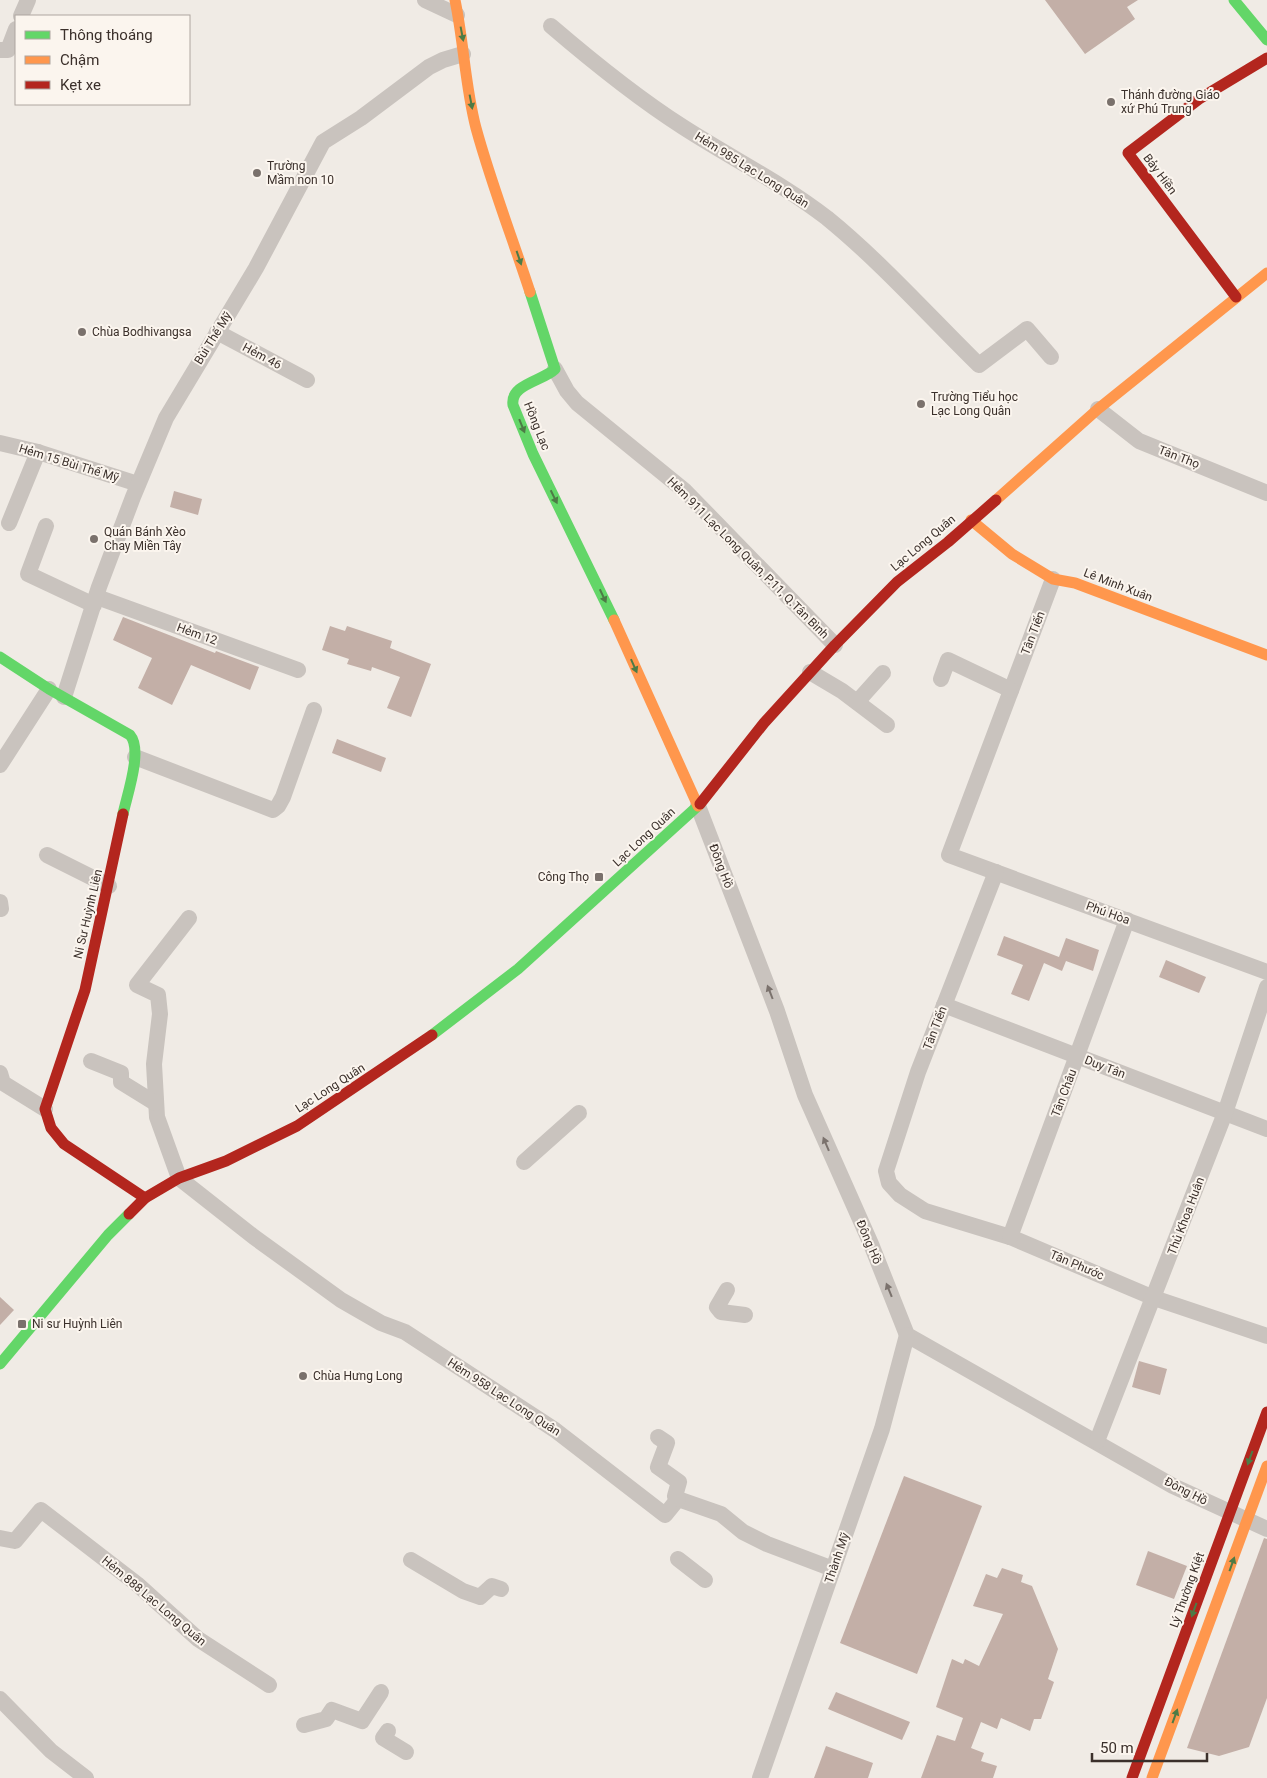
<svg xmlns="http://www.w3.org/2000/svg" width="1267" height="1778" font-family="Roboto,sans-serif">
	<style>
		.building { fill: #c3afa7 }
		.lines { fill: none; stroke-linecap: round; stroke-linejoin: round }
		.street { stroke: #c9c3be; stroke-width: 16 }
		.fast { stroke: #63d668; stroke-width: 11 }
		.slow { stroke: #ff974d; stroke-width: 11 }
		.jam { stroke: #b3261e; stroke-width: 11 }
		.oneway { fill: #4d7b46 }
		.oneway2 { fill: #7b726d }
		.poi-dot { fill: #7a716c; stroke: #fbf5ee; stroke-width: 2 }
		.labels { text-anchor: middle; dominant-baseline: central; stroke-width: 4; stroke-linejoin: round; paint-order: stroke }
		.poi-label { font-size: 12px; fill: #3b302b; stroke: #fbf5ee; text-anchor: start }
		.street-label { font-size: 12px; fill: #3b302b; stroke: #fbf5ee }
	</style>
	<rect width="100%" height="100%" fill="#f0ebe5"/>
	<g class="building">
		<path d="M1045,0H1138L1127,7L1135,19L1085,54Z"/>
		<path d="M174,491L202,499L198,515L170,507Z"/>
		<path d="M123,617L215,653L216,651L259,667L250,690L191,665L172,705L138,688L152,658L113,640Z"/>
		<path d="M330,626L345,631L347,626L392,641L390,648L431,664L411,717L387,708L400,677L372,667L371,671L347,664L349,659L322,650Z"/>
		<path d="M337,739L386,758L381,772L332,753Z"/>
		<path d="M1004,936L1059,957L1066,938L1099,950L1093,971L1066,961L1062,971L1044,963L1029,1001L1011,994L1023,965L997,955Z"/>
		<path d="M1166,960L1206,977L1199,993L1159,977Z"/>
		<path d="M0,1297L14,1310L0,1325Z"/>
		<path d="M1139,1361L1167,1369L1160,1395L1132,1387Z"/>
		<path d="M904,1476L982,1506L917,1674L840,1643Z"/>
		<path d="M1264,1538L1267,1539V1698L1249,1747L1219,1756L1187,1748Z"/>
		<path d="M1148,1551L1187,1566L1174,1599L1136,1585Z"/>
		<path d="M1002,1568L1023,1575L1021,1582L1032,1586L1058,1649L1048,1679L1054,1682L1041,1719H1034L1030,1731L1001,1718L997,1729L981,1722L971,1748L984,1753L981,1761L997,1766L993,1778H921L937,1735L955,1741L963,1718L936,1707L952,1659L963,1664L965,1659L979,1666L1003,1614L973,1606L986,1574L997,1578Z"/>
		<path d="M836,1692L910,1722L902,1740L828,1709Z"/>
		<path d="M826,1746L873,1763L868,1778H814Z"/>
	</g>
	<g class="lines">
		<g class="street">
			<path d="M425,0L457,15"/>
			<path d="M21,16L28,0"/>
			<path d="M551,26C593,62 636,97 683,127C731,158 782,183 827,218C881,262 929,316 979,365L1027,329L1051,357"/>
			<path d="M0,50H8L16,29"/>
			<path d="M217,332L307,380"/>
			<path d="M555,369L567,391L577,403L685,491L835,645"/>
			<path d="M1098,409L1139,441L1267,493"/>
			<path d="M0,443L38,452L138,484"/>
			<path d="M9,523L38,452"/>
			<path d="M46,526L28,574L94,605"/>
			<path d="M1053,579L949,855L1267,972"/>
			<path d="M97,597L298,670"/>
			<path d="M810,672L842,691L887,725"/>
			<path d="M941,679L948,660L1011,690"/>
			<path d="M64,697L99,587L133,497L166,418L256,268L323,142L361,118L429,67L443,60L463,54"/>
			<path d="M857,702L883,673"/>
			<path d="M135,757L273,810L278,806L283,797L314,710"/>
			<path d="M0,765L49,689"/>
			<path d="M698,806L777,1011L805,1095L871,1244L907,1335L1173,1486L1267,1529"/>
			<path d="M47,855L109,886"/>
			<path d="M996,872L918,1072L886,1171L889,1183L900,1195L925,1211L1010,1237L1154,1298L1267,1336"/>
			<path d="M0,902L1,909"/>
			<path d="M189,918L137,985L158,995L160,1014L154,1064L157,1117L179,1178L254,1237L341,1300L381,1323L405,1332L555,1430L665,1515L678,1499L721,1514L743,1532L767,1544L833,1569"/>
			<path d="M944,1005L1267,1129"/>
			<path d="M91,1061L121,1073V1082L155,1103"/>
			<path d="M0,1073L3,1083L45,1109"/>
			<path d="M524,1162L579,1113"/>
			<path d="M1010,1237L1127,920"/>
			<path d="M727,1290L717,1307L721,1312L745,1315"/>
			<path d="M658,1437L667,1443L658,1467L679,1482L675,1496L678,1499"/>
			<path d="M1097,1441L1225,1113L1267,987"/>
			<path d="M0,1538L15,1541L41,1510L137,1584L198,1639L269,1685"/>
			<path d="M678,1559L705,1580"/>
			<path d="M411,1560L463,1591L480,1597L492,1586L501,1589"/>
			<path d="M0,1699L51,1751L86,1778"/>
			<path d="M304,1725L326,1719L332,1710L362,1721L381,1692"/>
			<path d="M388,1731L383,1738L406,1752"/>
			<path d="M760,1778L882,1429L907,1335"/>
		</g>
		<g class="fast">
			<path d="M1234,0L1267,40"/>
			<path d="M530,292L555,369C543,381 510,384 513,405L533,454L614,620"/>
			<path d="M0,657L49,689L130,735C143,750 127,795 123,814"/>
			<path d="M432,1035L518,969L700,804"/>
			<path d="M0,1364L108,1235L129,1214"/>
		</g>
		<g class="slow">
			<path d="M455,0C464,43 465,86 476,128C491,183 512,237 530,292"/>
			<path d="M996,500L1098,409L1267,273"/>
			<path d="M971,520L1012,554L1053,579L1075,583L1267,655"/>
			<path d="M614,620L698,806"/>
			<path d="M1152,1778L1267,1466"/>
		</g>
		<g class="jam">
			<path d="M1236,297L1128,153L1199,99L1267,58"/>
			<path d="M700,804L764,723L835,645L897,582L948,542L996,500"/>
			<path d="M123,814L85,990L45,1109L51,1128L64,1144L145,1198"/>
			<path d="M129,1214L145,1198L179,1178L226,1161L297,1126L432,1035"/>
			<path d="M1132,1778L1267,1412"/>
		</g>
	</g>
	<defs><path id="oneway-solid" d="M-6-.8H1V-3.2L6.5 0L1 3.2V.8H-6Z" transform="scale(1.25)"/></defs>
	<g class="oneway">
		<use href="#oneway-solid" transform="translate(462 34) rotate(79)"/>
		<use href="#oneway-solid" transform="translate(471 102) rotate(79)"/>
		<use href="#oneway-solid" transform="translate(519 258) rotate(71)"/>
		<use href="#oneway-solid" transform="translate(522 426) rotate(68)"/>
		<use href="#oneway-solid" transform="translate(554 497) rotate(64)"/>
		<use href="#oneway-solid" transform="translate(603 596) rotate(65)"/>
		<use href="#oneway-solid" transform="translate(634 666) rotate(66)"/>
		<use href="#oneway-solid" transform="translate(1250 1458) rotate(110)"/>
		<use href="#oneway-solid" transform="translate(1232 1564) rotate(-70)"/>
		<use href="#oneway-solid" transform="translate(1194 1610) rotate(110)"/>
		<use href="#oneway-solid" transform="translate(1175 1716) rotate(-70)"/>
	</g>
	<g class="oneway2">
		<use href="#oneway-solid" transform="translate(770 992) rotate(-111)"/>
		<use href="#oneway-solid" transform="translate(826 1144) rotate(-113)"/>
		<use href="#oneway-solid" transform="translate(889 1290) rotate(-112)"/>
	</g>
	<g class="poi-dot">
		<circle cx="1111" cy="102" r="5"/>
		<circle cx="257" cy="173" r="5"/>
		<circle cx="82" cy="332" r="5"/>
		<circle cx="921" cy="404" r="5"/>
		<circle cx="94" cy="539" r="5"/>
		<rect x="594" y="872" width="10" height="10" rx="2.5"/>
		<rect x="17" y="1319" width="10" height="10" rx="2.5"/>
		<circle cx="303" cy="1376" r="5"/>
	</g>
	<g class="labels">
		<g class="poi-label">
			<text x="1121" y="95">Thánh đường Giáo<tspan x="1121" dy="14">xứ Phú Trung</tspan></text>
			<text x="267" y="166">Trường<tspan x="267" dy="14">Mầm non 10</tspan></text>
			<text x="92" y="332">Chùa Bodhivangsa</text>
			<text x="931" y="397">Trường Tiểu học<tspan x="931" dy="14">Lạc Long Quân</tspan></text>
			<text x="104" y="532">Quán Bánh Xèo<tspan x="104" dy="14">Chay Miền Tây</tspan></text>
			<text x="589" y="877" text-anchor="end">Công Thọ</text>
			<text x="32" y="1324">Ni sư Huỳnh Liên</text>
			<text x="313" y="1376">Chùa Hưng Long</text>
		</g>
		<g class="street-label">
			<text transform="translate(752 170) rotate(32)">Hẻm 985 Lạc Long Quân</text>
			<text transform="translate(1160 174) rotate(53)">Bảy Hiền</text>
			<text transform="translate(213 338) rotate(-58)">Bùi Thế Mỹ</text>
			<text transform="translate(262 356) rotate(28)">Hẻm 46</text>
			<text transform="translate(537 426) rotate(68)">Hồng Lạc</text>
			<text transform="translate(1179 457) rotate(21)">Tân Thọ</text>
			<text transform="translate(69 463) rotate(17)">Hẻm 15 Bùi Thế Mỹ</text>
			<text transform="translate(923 543) rotate(-40)">Lạc Long Quân</text>
			<text transform="translate(748 558) rotate(45)">Hẻm 911 Lạc Long Quân, P.11, Q.Tân Bình</text>
			<text transform="translate(1118 585) rotate(21)">Lê Minh Xuân</text>
			<text transform="translate(1033 633) rotate(-69)">Tân Tiến</text>
			<text transform="translate(197 634) rotate(20)">Hẻm 12</text>
			<text transform="translate(644 837) rotate(-43)">Lạc Long Quân</text>
			<text transform="translate(721 866) rotate(69)">Đông Hồ</text>
			<text transform="translate(1108 913) rotate(20)">Phú Hòa</text>
			<text transform="translate(88 914) rotate(-77)">Ni Sư Huỳnh Liên</text>
			<text transform="translate(935 1028) rotate(-69)">Tân Tiến</text>
			<text transform="translate(1105 1067) rotate(21)">Duy Tân</text>
			<text transform="translate(330 1088) rotate(-33)">Lạc Long Quân</text>
			<text transform="translate(1064 1093) rotate(-69)">Tân Châu</text>
			<text transform="translate(1186 1216) rotate(-69)">Thủ Khoa Huân</text>
			<text transform="translate(869 1242) rotate(67)">Đông Hồ</text>
			<text transform="translate(1077 1265) rotate(23)">Tân Phước</text>
			<text transform="translate(504 1397) rotate(33)">Hẻm 958 Lạc Long Quân</text>
			<text transform="translate(1186 1491) rotate(27)">Đông Hồ</text>
			<text transform="translate(837 1558) rotate(-71)">Thành Mỹ</text>
			<text transform="translate(1187 1590) rotate(-70)">Lý Thường Kiệt</text>
			<text transform="translate(154 1601) rotate(40)">Hẻm 888 Lạc Long Quân</text>
		</g>
	</g>
	<rect x="15" y="15" width="175" height="90" fill="#fbf5ee" stroke="#aea6a0"/>
	<rect x="25" y="31" width="25" height="8" fill="#63d668" stroke="#aea6a0"/>
	<text x="60" y="40" font-size="15" fill="#3b302b">Thông thoáng</text>
	<rect x="25" y="56" width="25" height="8" fill="#ff974d" stroke="#aea6a0"/>
	<text x="60" y="65" font-size="15" fill="#3b302b">Chậm</text>
	<rect x="25" y="81" width="25" height="8" fill="#b3261e" stroke="#aea6a0"/>
	<text x="60" y="90" font-size="15" fill="#3b302b">Kẹt xe</text>
	<path d="M1092 1753v8h115v-8" fill="none" stroke="#3b302b" stroke-width="2.5"/>
	<text x="1100" y="1753" font-size="15" fill="#3b302b" stroke="#fbf5ee" stroke-width="4" paint-order="stroke">50 m</text>
</svg>
